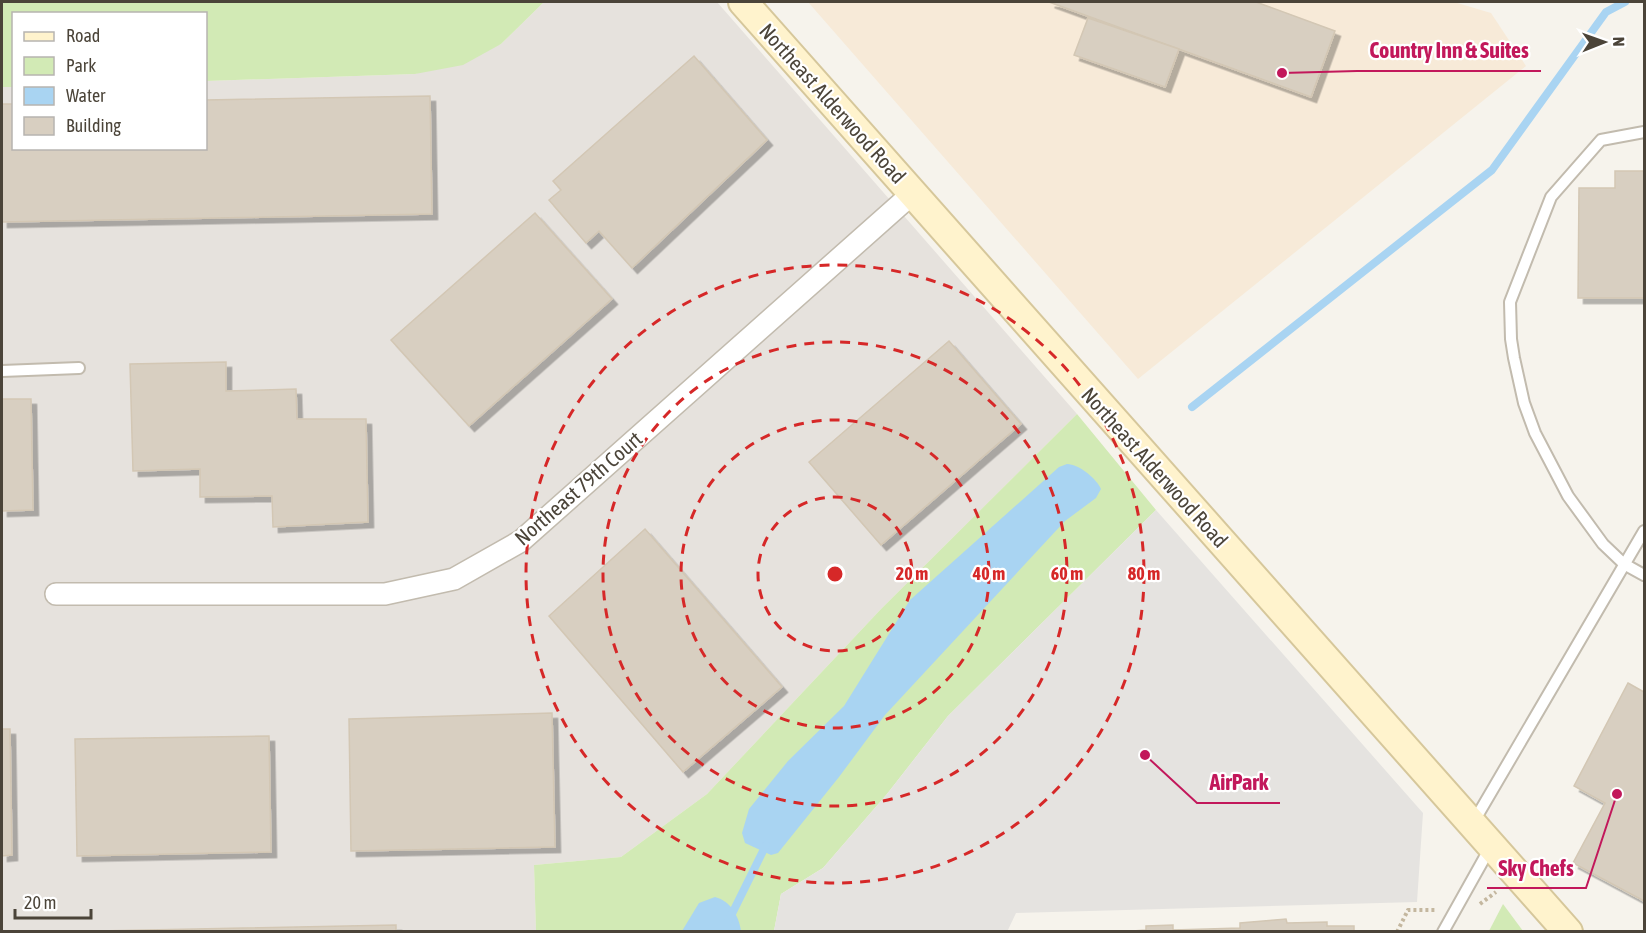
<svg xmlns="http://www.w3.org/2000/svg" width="1646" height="933" font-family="'Asap Condensed',sans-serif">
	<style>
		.commercial { fill: #f7ead8 }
		.industrial { fill: #e6e2dd }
		.green { fill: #d2eab5 }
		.parking { fill: #e5e3e0 }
		.water { fill: #a9d4f2 }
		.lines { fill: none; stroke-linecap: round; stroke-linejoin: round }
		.stream { stroke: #a9d4f2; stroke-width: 8 }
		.building { fill: #d8cfc1; stroke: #d3c7b4; stroke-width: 1.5; filter: url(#shadow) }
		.service-casing { stroke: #c2bbae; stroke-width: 14 }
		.minor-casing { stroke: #c2bbae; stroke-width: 24 }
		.secondary-casing { stroke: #d6c79b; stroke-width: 32 }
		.path { stroke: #c4b79f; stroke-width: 4; stroke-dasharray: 3 3; stroke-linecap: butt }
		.service { stroke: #fff; stroke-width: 10 }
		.minor { stroke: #fff; stroke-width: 21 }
		.secondary { stroke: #fff3cd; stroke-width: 28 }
		.ring { fill: none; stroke: #d62828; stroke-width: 3; stroke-dasharray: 10 8 }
		.labels { text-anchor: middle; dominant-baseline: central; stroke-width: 4.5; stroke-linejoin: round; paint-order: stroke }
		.street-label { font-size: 21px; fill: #4b4439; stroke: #fff }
		.centre { fill: #d62828; stroke: #fff; stroke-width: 3 }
		.ring-label { font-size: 18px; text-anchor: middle; font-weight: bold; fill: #d62828; stroke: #fff; stroke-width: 4.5; stroke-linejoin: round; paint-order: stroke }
		.leader { fill: none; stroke: #c2185b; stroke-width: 2 }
		.callout-dot { fill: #c2185b; stroke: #fff; stroke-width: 2 }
		.callout-label { font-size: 22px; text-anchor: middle; font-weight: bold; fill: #c2185b; stroke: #fff; stroke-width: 4.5; stroke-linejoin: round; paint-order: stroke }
	</style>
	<defs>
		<filter id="shadow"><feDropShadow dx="5.5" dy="5.5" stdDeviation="0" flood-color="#0004"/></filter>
	</defs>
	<rect width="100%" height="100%" fill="#f6f3ec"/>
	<path class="commercial" d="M808,2H1454L1491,13L1526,66L1138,379Z"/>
	<path class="industrial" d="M544,2H717L1077,414L881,609L707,794L621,857L534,865L536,931H2V87H13L14,148H206V81L415,74L501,44Z"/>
	<g class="green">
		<path d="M2,2H544L501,44L463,65L415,74L206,81V14H14L13,87H2Z"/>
		<path d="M1077,414L1156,510L948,716L887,794L823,868L781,894L774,931H536L534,865L621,857L707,794L881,609Z"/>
		<path d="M1503,904L1523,931H1489Z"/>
	</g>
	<path class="parking" d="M1156,510L1423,813L1417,902L1016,913L1007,932L774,931L781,894L823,868L887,794L948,716Z"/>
	<g class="water">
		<path d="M1067,464C1079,464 1097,479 1101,489L1096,498L1065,521L885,715L839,777L778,853L771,855L745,843L742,833L749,809L788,761L844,706L910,600L1059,467Z"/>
		<path d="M715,897C731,901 739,917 741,931H682L699,903Z"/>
	</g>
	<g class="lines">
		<g class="stream">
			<path d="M1192,407L1492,170L1606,12L1625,2"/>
			<path d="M723,932L766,845"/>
		</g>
	</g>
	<g class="building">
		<path d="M1049,2H1256L1335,31L1311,97Z"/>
		<path d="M1088,18L1179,49L1165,87L1074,55Z"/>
		<path d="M694,56L767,140L632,268L599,231L586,243L549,200L561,190L553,181Z"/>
		<path d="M430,96L432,214L2,222V104H14V148H206V100Z"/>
		<path d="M1615,171H1644V298H1578L1579,188H1615Z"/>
		<path d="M535,213L612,299L469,426L391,340Z"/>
		<path d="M949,341L1021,424L881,545L809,462Z"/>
		<path d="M226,362V391L296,389L297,419H366L368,522L273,527L272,496L200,497V469L133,471L130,364Z"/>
		<path d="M2,399H31L33,510L2,511Z"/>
		<path d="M645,529L782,687L683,772L549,616Z"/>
		<path d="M1628,683L1644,692V901L1573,863L1605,803L1574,786Z"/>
		<path d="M552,713L555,847L351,851L349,719Z"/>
		<path d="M2,729H10L12,855L2,856Z"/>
		<path d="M269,736L271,852L77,856L75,739Z"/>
		<path d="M1286,919L1287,923L1327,922V926H1354V932H1119L1146,930V926L1173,925V930L1240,928V923Z"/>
		<path d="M396,925V932H98V931Z"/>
	</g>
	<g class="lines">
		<defs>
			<g id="service">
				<path d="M1644,132L1601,140L1551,197L1510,302L1511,339L1514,358L1524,403L1535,433L1568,496L1603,544L1624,564L1644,575"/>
				<path d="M2,371L79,368"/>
				<path d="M1473,823L1644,531"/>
				<path d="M1443,932L1490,848"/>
			</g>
			<path id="minor" d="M56,594H385L454,579L521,541L913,193"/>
			<path id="secondary" d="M743,2L1568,932"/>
		</defs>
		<use href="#service" class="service-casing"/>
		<use href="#minor" class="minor-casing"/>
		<use href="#secondary" class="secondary-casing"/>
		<g class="path">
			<path d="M1480,904L1496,892"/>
			<path d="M1397,932L1408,910H1436"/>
		</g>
		<use href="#service" class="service"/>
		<use href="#minor" class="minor"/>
		<use href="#secondary" class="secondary"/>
	</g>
	<g class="ring">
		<circle cx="835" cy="574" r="77"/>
		<circle cx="835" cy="574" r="154"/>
		<circle cx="835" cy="574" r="232"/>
		<circle cx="835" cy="574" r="309"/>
	</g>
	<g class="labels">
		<g class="street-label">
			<text transform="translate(833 103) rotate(48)">Northeast Alderwood Road</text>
			<text transform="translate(1155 467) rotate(48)">Northeast Alderwood Road</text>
			<text transform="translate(578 488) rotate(-41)">Northeast 79th Court</text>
		</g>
	</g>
	<circle cx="835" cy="574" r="9" class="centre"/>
	<g class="ring-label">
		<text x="912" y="580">20 m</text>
		<text x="989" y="580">40 m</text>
		<text x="1067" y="580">60 m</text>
		<text x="1144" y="580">80 m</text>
	</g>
	<path class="leader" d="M1282 73L1357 71H1541M1145 755L1197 803H1280M1617 794L1586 888H1487"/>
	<g class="callout-dot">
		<circle cx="1282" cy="73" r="6"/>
		<circle cx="1145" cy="755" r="6"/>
		<circle cx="1617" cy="794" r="6"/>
	</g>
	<g class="callout-label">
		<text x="1449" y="58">Country Inn &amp; Suites</text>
		<text x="1239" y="790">AirPark</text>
		<text x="1536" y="876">Sky Chefs</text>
	</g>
	<rect width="1646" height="933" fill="none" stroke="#4b4439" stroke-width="6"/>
	<rect x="12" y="12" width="195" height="138" fill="#ffffff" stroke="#b7b4b0" stroke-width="1.5"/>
	<rect x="24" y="32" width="30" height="9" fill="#fff3cd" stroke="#b7b4b0" stroke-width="1.5"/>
	<text x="66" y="42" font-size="18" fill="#4b4439">Road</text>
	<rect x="24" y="57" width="30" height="18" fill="#d2eab5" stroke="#b7b4b0" stroke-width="1.5"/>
	<text x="66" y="72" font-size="18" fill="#4b4439">Park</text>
	<rect x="24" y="87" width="30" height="18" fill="#a9d4f2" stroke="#b7b4b0" stroke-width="1.5"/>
	<text x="66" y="102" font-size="18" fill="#4b4439">Water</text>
	<rect x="24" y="117" width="30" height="18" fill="#d8cfc1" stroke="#b7b4b0" stroke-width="1.5"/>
	<text x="66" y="132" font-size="18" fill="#4b4439">Building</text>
	<g transform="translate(1604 42) rotate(89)" stroke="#ffffff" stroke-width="4.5" paint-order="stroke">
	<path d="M0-4.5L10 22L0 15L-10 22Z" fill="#4b4439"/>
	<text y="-9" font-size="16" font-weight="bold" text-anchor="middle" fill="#4b4439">N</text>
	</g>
	<path d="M15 909v9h76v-9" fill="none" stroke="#4b4439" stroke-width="3"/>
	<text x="24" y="909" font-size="18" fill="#4b4439" stroke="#ffffff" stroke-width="4.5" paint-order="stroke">20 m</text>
</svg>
